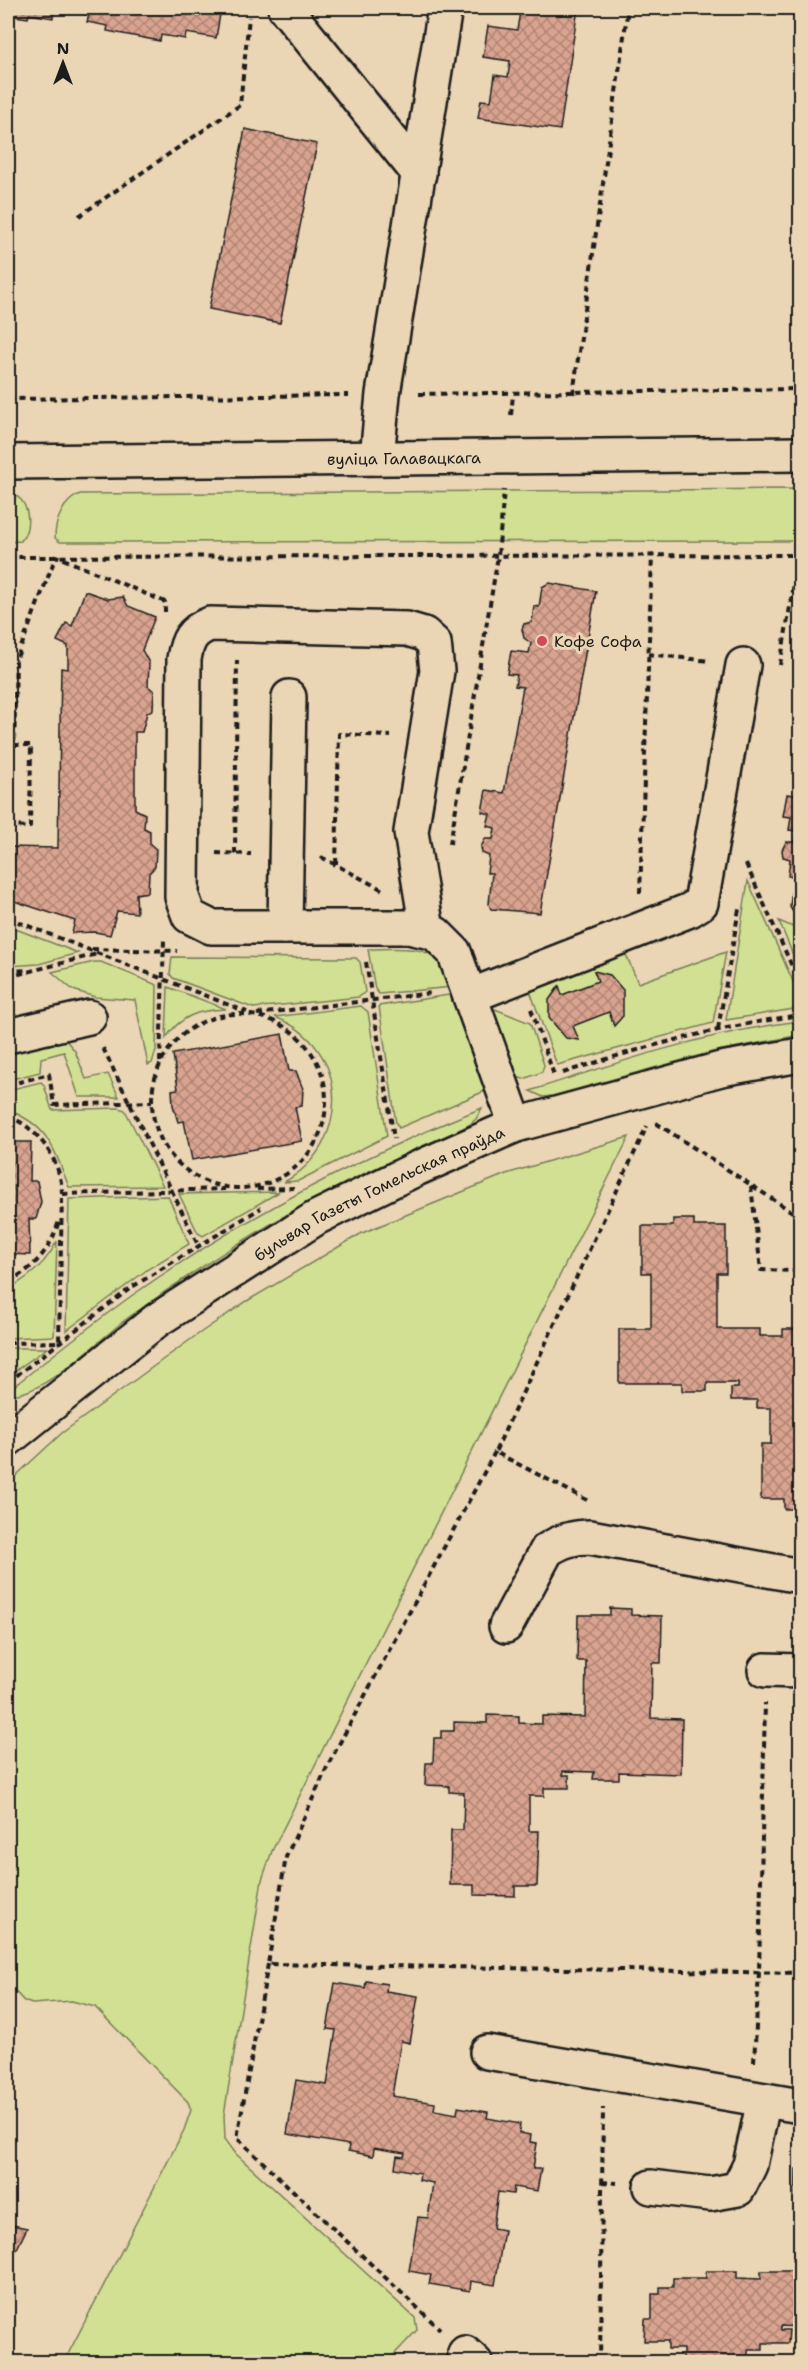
<svg xmlns="http://www.w3.org/2000/svg" width="808" height="2370" font-family="'Shantell Sans',sans-serif">
	<style>
		.grass { fill: #d2e093; stroke: #777e58; stroke-width: 1.5 }
		.building { fill: url(#building-cross-hatch); stroke: #1c1c1c; stroke-width: 1.5 }
		.lines { fill: none; stroke-linecap: round; stroke-linejoin: round }
		.minor-casing { stroke: #1c1c1c; stroke-width: 38 }
		.path { stroke: #1c1c1c; stroke-width: 4; stroke-dasharray: 6 4.5; stroke-linecap: butt }
		.minor { stroke: #ead5b4; stroke-width: 33 }
		.poi-dot { fill: #d1495b; stroke: #ead5b4; stroke-width: 2 }
		.labels { text-anchor: middle; dominant-baseline: central; stroke-width: 6; stroke-linejoin: round; paint-order: stroke }
		.street-label { font-size: 16px; fill: #1c1c1c; stroke: #ead5b4 }
		.poi-label { font-size: 16px; fill: #1c1c1c; stroke: #ead5b4; text-anchor: start }
	</style>
	<defs>
		<pattern id="building-cross-hatch" width="8" height="8" patternUnits="userSpaceOnUse" patternTransform="scale(1.5)"><rect width="8" height="8" fill="#d9a38f"/><path d="M0 0l8 8M0 8l8-8" fill="none" stroke="#af8474"/></pattern>
	</defs>
	<rect width="100%" height="100%" fill="#ead5b4"/>
	<filter id="ink" filterUnits="userSpaceOnUse"><feTurbulence type="fractalNoise" baseFrequency=".0167" numOctaves="2"/><feDisplacementMap in="SourceGraphic" scale="12" xChannelSelector="R" yChannelSelector="G"/><feConvolveMatrix kernelMatrix="1 2 1 2 8 2 1 2 1" color-interpolation-filters="sRGB"/></filter>
	<g filter="url(#ink)">
		<g class="grass">
			<path d="M800,489V541L60,542L55,538C55,521 63,501 80,494Z"/>
			<path d="M8,495L17,496C30,506 31,528 21,541L8,542Z"/>
			<path d="M748,881L800,997V1008L726,1020Z"/>
			<path d="M779,921L800,930V972Z"/>
			<path d="M8,926L78,953L39,964L8,966Z"/>
			<path d="M368,949C389,949 423,944 440,961C445,967 448,979 452,987L379,994L375,989Z"/>
			<path d="M625,952L638,983L726,952L713,1023L557,1065L529,988Z"/>
			<path d="M172,957L356,958L360,962L365,992L359,997L253,1008L173,978L170,974Z"/>
			<path d="M94,962H101L157,985L156,1050L152,1063L148,1065L135,1000L95,997L73,990L52,972Z"/>
			<path d="M168,987L226,1009C199,1010 181,1015 166,1038Z"/>
			<path d="M449,995L454,997L485,1091L399,1128L396,1123L379,1006Z"/>
			<path d="M361,1006L368,1012L387,1136L298,1181L284,1182C353,1144 350,1046 275,1017Z"/>
			<path d="M495,1009L530,1023L544,1065L542,1072L524,1079L516,1077L495,1018Z"/>
			<path d="M800,1021V1035L712,1052L552,1096L543,1097L530,1091C618,1062 708,1032 800,1021Z"/>
			<path d="M64,1038L75,1051L86,1079L108,1074L119,1097H79L64,1052L41,1058L40,1072L8,1080V1050Z"/>
			<path d="M41,1082L44,1085L52,1110L119,1108L125,1110L163,1186L69,1187C54,1150 50,1126 8,1110V1090Z"/>
			<path d="M482,1108L476,1119L469,1125C435,1144 397,1157 361,1175C279,1216 199,1266 125,1320C99,1340 39,1400 8,1394V1391C49,1358 91,1325 134,1294C241,1220 361,1156 482,1108Z"/>
			<path d="M629,1137L272,1851L262,1880L224,2115L225,2139L236,2154L415,2318L417,2330L387,2362H64L184,2130L191,2110L188,2102L95,2007L72,2001L32,2004L24,2001L8,1984V1483L62,1433L194,1337L247,1301L362,1233L506,1174Z"/>
			<path d="M279,1192L203,1236L198,1233L179,1194Z"/>
			<path d="M168,1196L189,1244L148,1269L66,1331L69,1199Z"/>
			<path d="M57,1241L54,1336L8,1338V1289C29,1278 46,1264 57,1241Z"/>
			<path d="M8,1348H47L8,1376Z"/>
		</g>
		<g class="building">
			<path d="M8,8H221L216,38L186,33L185,39L161,35L160,41L107,31L108,26L87,22L89,15L54,9L53,18L29,14L28,18L8,15Z"/>
			<path d="M508,8H578L560,130L478,118L481,100L491,101L495,75L508,77L510,61L483,57L488,26L517,30L520,12L508,11Z"/>
			<path d="M245,129L317,144L280,323L209,309Z"/>
			<path d="M549,583L596,591L540,913L491,909L489,904L492,873H487L489,856L482,853L481,847L485,839H493L495,828L487,826L490,814L482,812L486,790L504,793L523,687L515,686L517,675L507,674L511,651L529,653L531,643L524,638L522,629L524,624L532,622L534,606L539,607L542,587Z"/>
			<path d="M85,591L108,599L123,597L128,606L155,617L142,650L149,663L148,686L154,691L153,709L147,713L142,732H135V809L145,814L144,828L150,831V844L156,849L155,867L149,873L148,892L136,894L137,913L117,911L110,935L95,932L72,933L75,921L8,899V847L58,848L61,668L68,669V646L57,641L66,623L72,626Z"/>
			<path d="M787,794L800,796V913L793,912L790,907L793,877L788,876L790,859L783,857L782,850L786,842H794L796,831L789,830L791,817L783,816Z"/>
			<path d="M594,971L610,975L623,990V1016L614,1026L609,1012L573,1026L579,1040L566,1038L549,1018V1000L559,986L562,995L598,981Z"/>
			<path d="M282,1034L289,1071H296L303,1089L302,1106L295,1107L302,1141L192,1160L184,1121L178,1122L173,1105L172,1090L178,1089L173,1054Z"/>
			<path d="M8,1142H31L30,1181H37L41,1202L36,1219H29L30,1255L8,1254Z"/>
			<path d="M673,1219H694V1226H726V1273H717V1329H760V1336H783V1329H800V1509H784V1499H761V1444H771V1408H757V1400H731V1388H738V1383H707V1391H682V1383H619V1329H651V1273H642V1226H673Z"/>
			<path d="M610,1608L631,1609V1615L662,1616L661,1663H652L651,1718L682,1719L681,1774L619,1772V1779H593L594,1772L563,1771V1775H569V1788H544V1796H529V1831H539L537,1886H515V1896L474,1895V1885H450L451,1830H463L464,1793L449,1792V1786L425,1785L426,1763H433L434,1738H441V1731H454V1722L487,1723V1715L519,1716V1723L542,1724V1716L585,1717L586,1661H577L578,1615H610Z"/>
			<path d="M366,1981L387,1984L386,1991L418,1996L410,2043L401,2041L392,2096L435,2103L434,2110L457,2114L458,2107L488,2112L487,2118L520,2124L519,2133L531,2135L530,2142L537,2143L533,2169H541L537,2191L514,2187L513,2194L498,2192L493,2228L504,2230L495,2285L471,2281L470,2291L429,2284L431,2275L409,2271L418,2217L428,2218L433,2183L419,2180L420,2173L395,2168L397,2156L404,2157L405,2153L374,2148L373,2156L348,2151L349,2145L287,2134L296,2080L327,2085L336,2030L327,2029L335,1983L365,1988Z"/>
			<path d="M796,2169H800V2216H795Z"/>
			<path d="M8,2224L27,2228L8,2267Z"/>
			<path d="M706,2271H737V2278L761,2279V2271H800V2327L781,2326V2330H789L788,2343H763V2350H748V2362H683V2349H668V2341H644L645,2319H652V2294H660V2287H673V2278H706Z"/>
		</g>
		<g class="lines">
			<defs>
				<g id="minor">
					<path d="M285,8L419,174"/>
					<path d="M377,458L383,394L445,8"/>
					<path id="s1" d="M8,462L800,454"/>
					<path d="M285,927L289,697"/>
					<path d="M427,930L411,832L437,671L434,643L424,634L407,629L210,624C191,631 187,641 184,659L182,897L189,916L211,927H408L435,933L454,952L516,1125"/>
					<path d="M470,996L690,910L701,903L743,665"/>
					<path d="M8,1036L89,1017"/>
					<path id="s2" d="M8,1439L157,1320L316,1218L416,1169L516,1125L721,1069L800,1055"/>
					<path d="M506,1626L547,1550C561,1541 573,1537 590,1537L800,1576"/>
					<path d="M765,1670L800,1671"/>
					<path d="M487,2052L800,2106"/>
					<path d="M651,2187L710,2194L738,2189L750,2165L764,2100"/>
					<path d="M465,2353L475,2362"/>
				</g>
			</defs>
			<use href="#minor" class="minor-casing"/>
			<g class="path">
				<path d="M79,216L240,105L249,17"/>
				<path d="M419,394L800,389"/>
				<path d="M573,394L628,8"/>
				<path d="M8,399L349,395"/>
				<path d="M511,415L513,395"/>
				<path d="M8,557L800,555"/>
				<path d="M648,654L710,661"/>
				<path d="M780,665L799,555"/>
				<path d="M8,826L30,827L31,745H14L16,660L56,556L165,602V612"/>
				<path d="M450,844L498,556L504,490"/>
				<path d="M216,853L251,854"/>
				<path d="M235,854L237,660"/>
				<path d="M321,857L383,890"/>
				<path d="M336,864L339,734L391,736"/>
				<path d="M746,864L800,984"/>
				<path d="M640,893L652,555"/>
				<path d="M8,918L247,1012"/>
				<path d="M92,949L177,951"/>
				<path d="M366,962L394,1139"/>
				<path d="M8,971L27,970"/>
				<path d="M8,977L97,954"/>
				<path d="M531,1009L555,1078"/>
				<circle cx="239" cy="1101" r="87"/>
				<path d="M257,1014L431,993"/>
				<path d="M718,1029L739,909"/>
				<path d="M103,1048L198,1245"/>
				<path d="M160,1062L164,940"/>
				<path d="M563,1073C641,1047 719,1027 800,1015"/>
				<path d="M8,1085L49,1074L54,1105L152,1102"/>
				<path d="M8,1116C38,1127 62,1162 62,1194"/>
				<path d="M656,1123L800,1217"/>
				<path d="M751,1186L761,1270L800,1271"/>
				<path d="M257,1189L294,1188"/>
				<path d="M8,1281C33,1271 53,1246 59,1220"/>
				<path d="M8,1343L59,1342L62,1194L225,1189"/>
				<path d="M8,1382L132,1287L261,1208"/>
				<path d="M495,1452L329,1763L286,1857L268,1964L800,1973"/>
				<path d="M587,1500L495,1452L647,1126"/>
				<path d="M268,1964L237,2138L440,2329"/>
				<path d="M754,2062L759,1972L765,1703"/>
				<path d="M602,2182L617,2183"/>
				<path d="M600,2362L603,2108"/>
			</g>
			<use href="#minor" class="minor"/>
		</g>
	</g>
	<circle class="poi-dot" cx="542" cy="641" r="6"/>
	<g class="labels">
		<g class="street-label">
			<text stroke="none"><textPath href="#s1" startOffset="396">вуліца Галавацкага</textPath></text>
			<text stroke="none"><textPath href="#s2" startOffset="447">бульвар Газеты Гомельская праўда</textPath></text>
		</g>
		<g class="poi-label">
			<text x="554" y="641">Кофе Софа</text>
		</g>
	</g>
	<rect width="808" height="2370" fill="none" stroke="#ead5b4" stroke-width="30"/>
	<rect x="15" y="15" width="778" height="2340" fill="none" stroke="#1c1c1c" stroke-width="2" filter="url(#ink)"/>
	<g transform="translate(63 63)" stroke="#ead5b4" stroke-width="4.5" paint-order="stroke">
	<path d="M0-4.5L10 22L0 15L-10 22Z" fill="#1c1c1c"/>
	<text y="-9" font-size="16" font-weight="bold" text-anchor="middle" fill="#1c1c1c">N</text>
	</g>
</svg>
